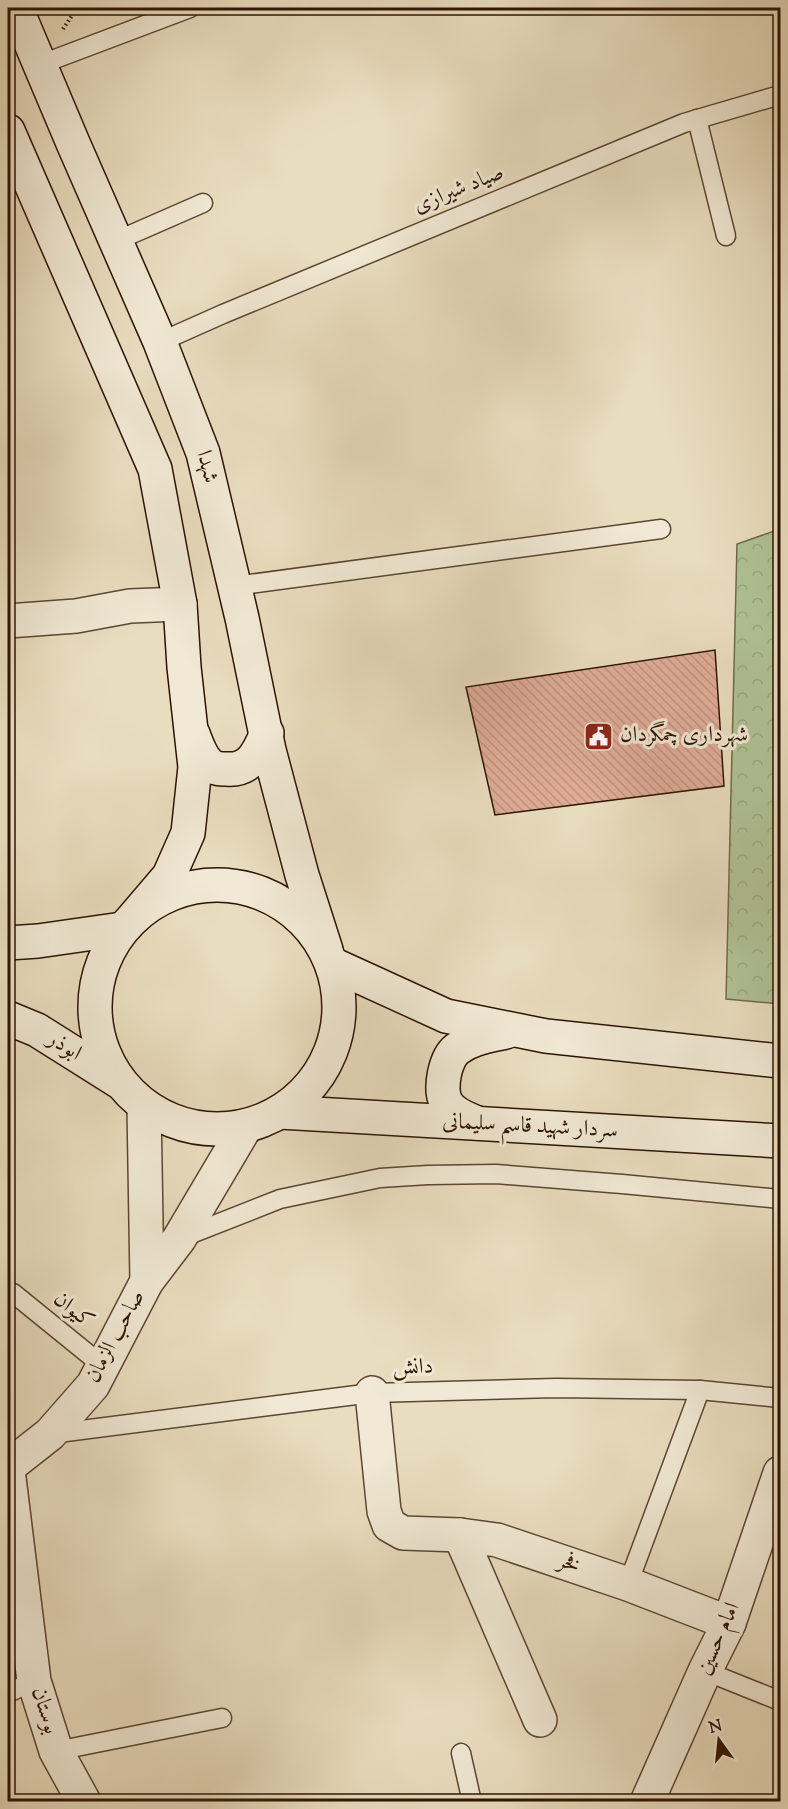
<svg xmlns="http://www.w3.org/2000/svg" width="788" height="1809" font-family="'Sorts Mill Goudy',Amiri,serif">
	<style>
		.forest { fill: url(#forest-crowns); stroke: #6e6b4c; stroke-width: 1.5 }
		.building { fill: url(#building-back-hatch); stroke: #2c1403; stroke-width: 1.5 }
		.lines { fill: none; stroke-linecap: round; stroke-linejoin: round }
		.service-casing { stroke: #5b4632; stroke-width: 21 }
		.minor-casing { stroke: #5b4632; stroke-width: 36 }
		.tertiary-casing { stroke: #5b4632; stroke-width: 36 }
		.secondary-casing { stroke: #2c1403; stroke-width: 36 }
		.path { stroke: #2c1403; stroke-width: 4; stroke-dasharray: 1.5 3; stroke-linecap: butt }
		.service { stroke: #f1e9d5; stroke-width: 18 }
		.minor { stroke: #f1e9d5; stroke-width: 33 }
		.tertiary { stroke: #f1e9d5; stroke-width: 33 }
		.secondary { stroke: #f1e9d5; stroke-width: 33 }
		.labels { text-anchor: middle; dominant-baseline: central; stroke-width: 6; stroke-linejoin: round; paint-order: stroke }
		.street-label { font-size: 22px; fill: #2c1403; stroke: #f1e9d5 }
		.poi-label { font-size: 22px; fill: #2c1403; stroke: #f1e9d5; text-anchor: start }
	</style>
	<defs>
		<pattern id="forest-crowns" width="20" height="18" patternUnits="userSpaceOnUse" patternTransform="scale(1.5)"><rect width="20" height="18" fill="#b0c296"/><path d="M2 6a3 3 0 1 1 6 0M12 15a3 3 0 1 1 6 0" fill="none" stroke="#98a680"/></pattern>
		<pattern id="building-back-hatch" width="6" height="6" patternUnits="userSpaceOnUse" patternTransform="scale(1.5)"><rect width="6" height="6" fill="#e0ac98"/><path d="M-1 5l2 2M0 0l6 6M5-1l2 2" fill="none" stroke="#c09381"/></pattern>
	</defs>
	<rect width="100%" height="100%" fill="#e9ddbf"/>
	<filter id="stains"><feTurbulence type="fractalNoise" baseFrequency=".00333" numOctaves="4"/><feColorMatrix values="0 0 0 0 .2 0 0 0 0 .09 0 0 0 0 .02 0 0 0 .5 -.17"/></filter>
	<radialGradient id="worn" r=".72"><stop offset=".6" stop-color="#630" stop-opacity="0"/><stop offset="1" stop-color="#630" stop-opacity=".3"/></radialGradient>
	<path class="forest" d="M780,529V1004L726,999L737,544Z"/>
	<path class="building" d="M715,650L724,786L495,815L466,687Z"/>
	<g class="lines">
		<defs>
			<g id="service">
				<path d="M39,65L190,8"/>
				<path d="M697,119L726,236"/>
				<path d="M116,241L203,203"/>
				<path d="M160,342L223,314L684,123L780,95"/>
				<path d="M235,586L661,529"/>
				<path d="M181,1238L280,1199L380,1178L428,1175L496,1174L622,1184L780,1199"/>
				<path d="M13,1293L103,1366"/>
				<path d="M50,1434L372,1393L556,1388L700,1390L780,1398"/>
				<path d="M628,1584L700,1390"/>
				<path d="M705,1671L780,1701"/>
				<path d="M8,1693L34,1681"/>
				<path d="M56,1751L222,1718"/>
				<path d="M461,1753L472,1802"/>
			</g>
			<g id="minor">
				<path d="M8,621L76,616L130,606L180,604"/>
				<path d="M372,1393L384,1511L389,1525L403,1533L460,1535L497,1540L628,1584L729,1623"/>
				<path d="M8,1470L34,1681L56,1751L84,1802"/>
				<path d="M460,1535L540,1720"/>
				<path d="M647,1802L705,1671L729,1623L780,1473"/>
			</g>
			<g id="tertiary">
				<path d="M144,1107L147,1281"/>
				<path d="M8,1467L50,1434L93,1385L147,1281L179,1239L246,1126"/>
			</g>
			<g id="secondary">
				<path d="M16,8L73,143L160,342L203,453L242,618L269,750L302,875L326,950"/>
				<path d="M8,131L155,469L180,604L184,667L195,767L188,833L169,876L134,917"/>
				<path d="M193,734C197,744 201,757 209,764C215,769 220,769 227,769C251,771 259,751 267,733"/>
				<circle cx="217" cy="1007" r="122"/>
				<path d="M8,943L38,941L122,929"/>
				<path d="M332,964L446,1016L546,1036L780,1061"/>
				<path d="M8,1018L37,1030L118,1081"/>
				<path d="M280,1112L780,1141"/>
				<path d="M477,1123C466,1118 452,1114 446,1102C439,1089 445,1058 457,1049C472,1038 489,1036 506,1032"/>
			</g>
		</defs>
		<use href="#service" class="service-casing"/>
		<use href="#minor" class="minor-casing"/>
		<use href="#tertiary" class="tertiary-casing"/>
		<use href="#secondary" class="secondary-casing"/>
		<path class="path" d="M63,29L77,8"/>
		<use href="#service" class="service"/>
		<use href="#minor" class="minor"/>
		<use href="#tertiary" class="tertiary"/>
		<use href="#secondary" class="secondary"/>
	</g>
	<defs>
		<symbol id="civic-square" viewBox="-11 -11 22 22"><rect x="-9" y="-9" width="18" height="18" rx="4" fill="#8f2418" stroke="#f1e9d5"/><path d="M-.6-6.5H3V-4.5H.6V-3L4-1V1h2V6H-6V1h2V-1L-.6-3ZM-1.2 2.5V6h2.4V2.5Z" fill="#fff"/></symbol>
	</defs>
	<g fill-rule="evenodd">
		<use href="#civic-square" x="582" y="720" width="33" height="33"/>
	</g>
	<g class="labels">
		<g class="street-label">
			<text transform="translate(459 190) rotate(-22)">صیاد شیرازی</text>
			<text transform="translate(206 467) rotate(75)">شهدا</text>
			<text transform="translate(64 1047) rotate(32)">ابوذر</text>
			<text transform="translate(530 1127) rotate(3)">سردار شهید قاسم سلیمانی</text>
			<text transform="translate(73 1311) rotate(39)">کیوان</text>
			<text transform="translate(116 1337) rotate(-62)">صاحب الزمان</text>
			<text transform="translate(413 1368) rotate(-1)">دانش</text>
			<text transform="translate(569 1564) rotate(19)">فخر</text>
			<text transform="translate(719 1639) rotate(-66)">امام حسین</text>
			<text transform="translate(44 1711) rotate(73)">بوستان</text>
		</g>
		<g class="poi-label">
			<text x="620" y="736">شهرداری چمگردان</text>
		</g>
	</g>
	<rect width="788" height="1809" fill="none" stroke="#e9ddbf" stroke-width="30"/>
	<rect x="9" y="9" width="770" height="1791" fill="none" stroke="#2c1403" stroke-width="3"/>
	<rect x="15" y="15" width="758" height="1779" fill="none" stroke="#2c1403" stroke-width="1.5"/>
	<g transform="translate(719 1740) rotate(345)" stroke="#f1e9d5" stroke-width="4.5" paint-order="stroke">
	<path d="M0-4.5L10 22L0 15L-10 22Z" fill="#2c1403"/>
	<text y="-9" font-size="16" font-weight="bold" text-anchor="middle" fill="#2c1403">N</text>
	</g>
	<rect width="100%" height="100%" filter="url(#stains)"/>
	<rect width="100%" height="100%" fill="url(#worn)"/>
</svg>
